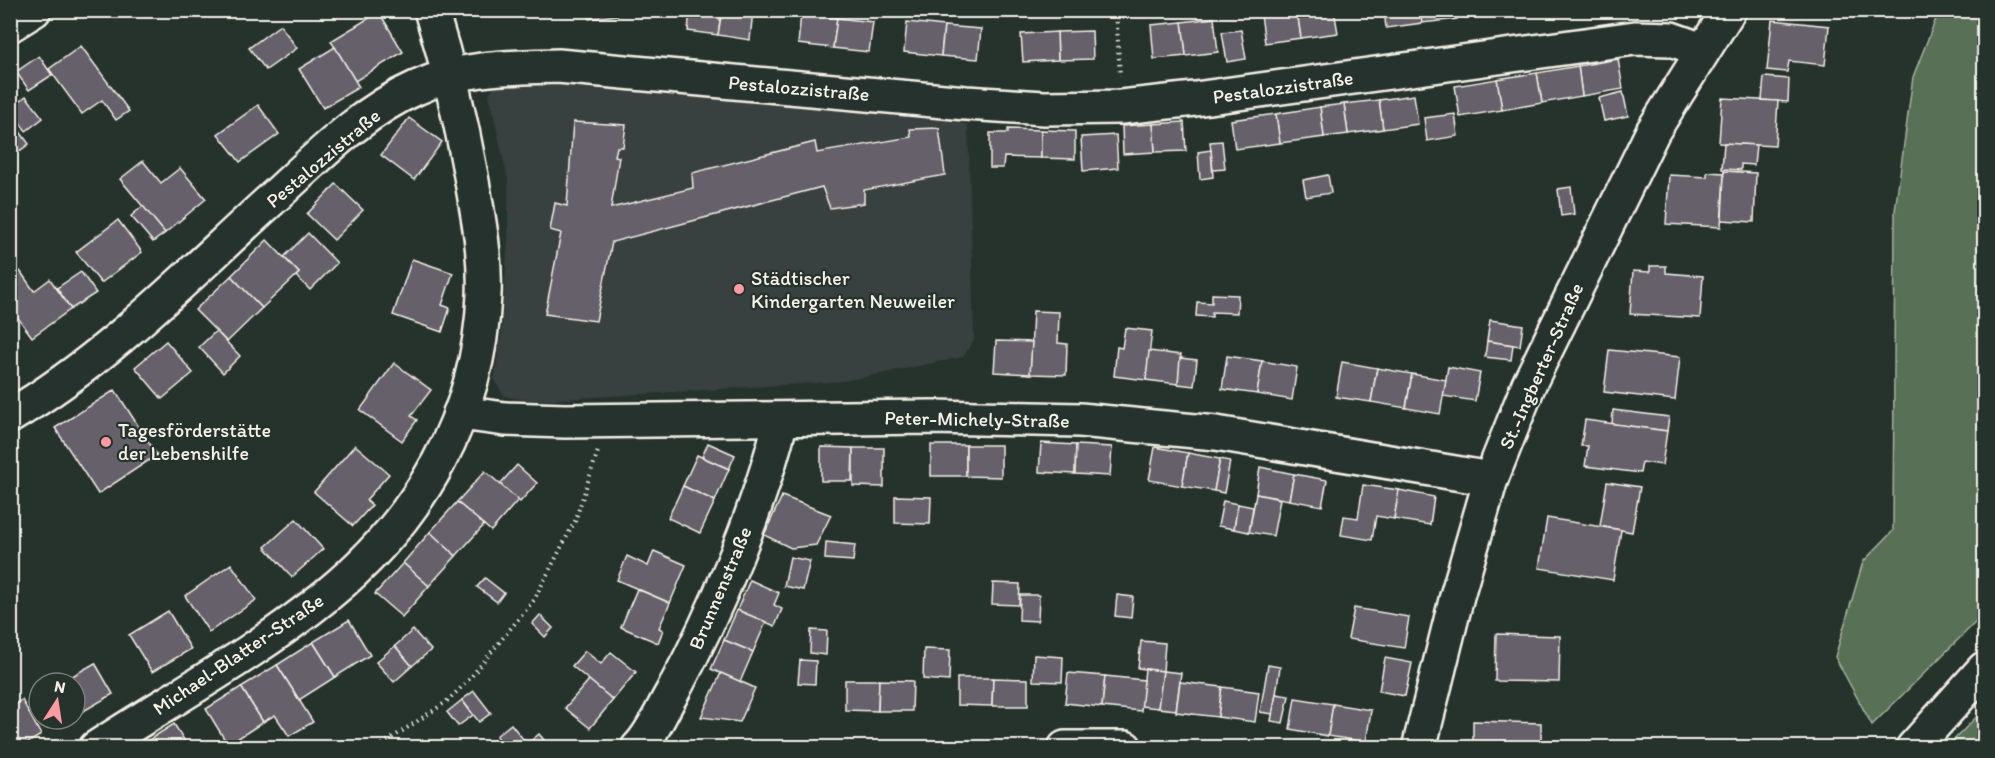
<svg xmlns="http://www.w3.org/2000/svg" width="1995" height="758" font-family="Itim,sans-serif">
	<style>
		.built { fill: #39403f }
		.green { fill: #597157; stroke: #a6b1a0; stroke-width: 1.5 }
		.building { fill: #65606a; stroke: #f4f1e8; stroke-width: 1.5 }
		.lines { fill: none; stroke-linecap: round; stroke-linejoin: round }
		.street-casing { stroke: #f4f1e8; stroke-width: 38 }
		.secondary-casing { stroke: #f4f1e8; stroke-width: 38 }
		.path { stroke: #f4f1e8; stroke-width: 4; stroke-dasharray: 1.5 4.5; stroke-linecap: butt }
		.street { stroke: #26332d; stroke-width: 33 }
		.secondary { stroke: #26332d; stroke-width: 33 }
		.poi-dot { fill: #ff9aa2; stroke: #26332d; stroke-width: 2 }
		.labels { text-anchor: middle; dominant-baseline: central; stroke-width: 4.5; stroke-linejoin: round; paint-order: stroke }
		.street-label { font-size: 20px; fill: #f4f1e8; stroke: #26332d }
		.poi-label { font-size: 20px; fill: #f4f1e8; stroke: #26332d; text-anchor: start }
	</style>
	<rect width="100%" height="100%" fill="#26332d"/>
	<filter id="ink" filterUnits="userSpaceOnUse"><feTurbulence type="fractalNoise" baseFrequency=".0167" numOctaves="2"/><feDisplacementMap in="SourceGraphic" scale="12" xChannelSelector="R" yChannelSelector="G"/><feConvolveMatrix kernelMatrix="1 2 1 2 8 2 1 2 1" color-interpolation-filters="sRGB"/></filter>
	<g filter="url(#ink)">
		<path class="built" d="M566,82L961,122L968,125L974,340L963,357L844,381L532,401L504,396L494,379L501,336L508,241V180L489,94L493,88L505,85Z"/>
		<g class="green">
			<path d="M1939,11H1984V614L1872,725L1835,657L1863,562L1893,531L1895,211L1913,77Z"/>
			<path d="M1984,709V747H1947Z"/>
		</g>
		<g class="building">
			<path d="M588,10H638V12L589,19Z"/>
			<path d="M690,10H722L718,35L688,31Z"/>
			<path d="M722,10H753L750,40L718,35Z"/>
			<path d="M1297,10L1301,38L1265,43L1261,15Z"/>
			<path d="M1297,10H1334L1338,33L1301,38Z"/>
			<path d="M1384,10H1420L1422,23L1386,28Z"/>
			<path d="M1420,10H1456L1457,19L1422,23Z"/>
			<path d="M379,12L403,52L355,81L331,41Z"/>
			<path d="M801,14L837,18L833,48L798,44Z"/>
			<path d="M837,18L873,22L869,52L833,48Z"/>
			<path d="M1214,18L1218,52L1186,56L1182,22Z"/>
			<path d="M1772,20L1829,26L1825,65L1789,61L1787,72L1767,70Z"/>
			<path d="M907,22L944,26L941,56L904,52Z"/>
			<path d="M1182,22L1186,56L1154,59L1151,25Z"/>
			<path d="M280,25L297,48L266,70L249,48Z"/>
			<path d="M944,26L981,29L978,59L941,56Z"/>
			<path d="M1241,30L1246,59L1227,62L1222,32Z"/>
			<path d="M1092,31L1093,59L1058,60L1057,32Z"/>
			<path d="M1057,32L1058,60L1023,62L1021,34Z"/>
			<path d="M81,46L129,111L116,120L102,100L82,114L49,69Z"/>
			<path d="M335,47L359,87L323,108L299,69Z"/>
			<path d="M39,56L52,75L29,90L16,72Z"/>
			<path d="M1618,59L1623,89L1582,96L1578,66Z"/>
			<path d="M1578,66L1582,96L1542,103L1537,73Z"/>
			<path d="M1537,73L1542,103L1502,110L1497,79Z"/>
			<path d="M1764,77L1789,79L1788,102L1762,100Z"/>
			<path d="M1497,79L1502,110L1460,117L1455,86Z"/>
			<path d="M1623,92L1628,116L1604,121L1599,98Z"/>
			<path d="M1414,95L1418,124L1383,129L1379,100Z"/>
			<path d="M26,96L43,118L26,131L10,109Z"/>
			<path d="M1722,98L1778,101L1775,146L1719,143Z"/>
			<path d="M1379,100L1383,129L1348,134L1344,104Z"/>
			<path d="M1344,104L1348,134L1324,137L1320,107Z"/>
			<path d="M258,105L279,134L240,162L218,134Z"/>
			<path d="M1320,107L1324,137L1280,143L1276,114Z"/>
			<path d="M1276,114L1280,143L1235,149L1231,120Z"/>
			<path d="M1455,114L1458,136L1427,141L1424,118Z"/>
			<path d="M10,118L29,144L10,158Z"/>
			<path d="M409,118L442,142L414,180L381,155Z"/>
			<path d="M573,122L626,125L623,147H617L615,156L619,157L611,208L693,188L692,173L815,142L817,153L911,137L910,129L939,128L945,175L864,190V203L830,208L822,187L612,242L596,321L545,314L561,233L550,230L555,203L567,206Z"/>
			<path d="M1184,122L1186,151L1155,152L1153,124Z"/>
			<path d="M1153,124L1155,152L1123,154L1122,126Z"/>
			<path d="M1008,129L1041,130V158L1004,157L1003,168H990V133H1008Z"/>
			<path d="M1041,130L1075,131V159L1041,158Z"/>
			<path d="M1116,135L1118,168L1083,171L1081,137Z"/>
			<path d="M1222,141L1225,169L1213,170L1210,142Z"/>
			<path d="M1724,143L1756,145L1754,165L1741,164V170L1722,169Z"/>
			<path d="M1211,150L1213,177L1200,179L1198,152Z"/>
			<path d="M143,161L161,183L180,168L206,199L165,233L120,179Z"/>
			<path d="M1724,171L1756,173L1754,222L1722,220Z"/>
			<path d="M1707,172L1724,173L1721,227L1666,224L1669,175L1707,177Z"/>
			<path d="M1328,175L1331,193L1306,197L1303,180Z"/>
			<path d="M336,184L363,210L334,240L307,214Z"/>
			<path d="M1571,187L1574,214L1561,216L1558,189Z"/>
			<path d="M143,206L165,233L153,242L131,216Z"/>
			<path d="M118,220L142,252L101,283L76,252Z"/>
			<path d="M308,233L337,263L310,290L296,276L299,273L284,257Z"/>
			<path d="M267,240L299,273L262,308L231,276Z"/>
			<path d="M412,259L453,273L442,305L450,308L442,332L393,315Z"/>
			<path d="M1650,266H1666V273L1703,276L1700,318L1630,314L1633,271L1650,272Z"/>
			<path d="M20,271L34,291L50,279L71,309L32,337L10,307V278Z"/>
			<path d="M81,272L96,293L71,309L57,288Z"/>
			<path d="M231,276L262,308L227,342L195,310Z"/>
			<path d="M1212,294L1238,295L1237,313L1212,312V317L1196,316L1197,302L1212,303Z"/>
			<path d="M1033,311L1059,312L1058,343L1067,344L1066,375L1030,374Z"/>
			<path d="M1490,320L1523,325L1520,346L1487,341Z"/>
			<path d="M1125,328L1152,331L1146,380L1114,376L1117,347L1122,348Z"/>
			<path d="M216,331L240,356L223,373L199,347Z"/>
			<path d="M166,341L193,373L162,399L135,367Z"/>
			<path d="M996,341L1032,342L1030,374L994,372Z"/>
			<path d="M1487,341L1513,345L1511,360L1485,357Z"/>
			<path d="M1609,350L1680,357L1675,400L1604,392Z"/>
			<path d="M1149,351L1181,355L1178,384L1146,380Z"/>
			<path d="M1227,356L1262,361L1257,394L1222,389Z"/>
			<path d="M1180,358L1197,360L1194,386L1178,384Z"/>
			<path d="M1262,361L1297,367L1292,400L1257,394Z"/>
			<path d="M1342,362L1377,368L1371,402L1336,397Z"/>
			<path d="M394,363L431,390L411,416L417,420L402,441L360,410Z"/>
			<path d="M1448,367L1480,373L1475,401L1443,396Z"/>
			<path d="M1377,368L1412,374L1406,408L1371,402Z"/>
			<path d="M1412,374L1446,380L1440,414L1406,408Z"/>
			<path d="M115,390L157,455L98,494L55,428Z"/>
			<path d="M1613,410L1669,417L1667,431L1612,424Z"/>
			<path d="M1585,420L1667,431L1662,465L1642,462L1640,473L1585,466L1588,446H1581Z"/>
			<path d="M708,443L735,455L729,469L702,457Z"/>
			<path d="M1041,443L1076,445L1075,474L1039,472Z"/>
			<path d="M355,445L389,474L366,500L372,505L353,526L314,492Z"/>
			<rect x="931" y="445" width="35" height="31"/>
			<path d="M966,445H1001V477L966,476Z"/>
			<path d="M1076,445L1112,447L1110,476L1075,474Z"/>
			<path d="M821,447L853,448L852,481H821Z"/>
			<path d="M1155,447L1188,453L1182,486L1149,480Z"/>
			<path d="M853,448H884V487L853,486Z"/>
			<path d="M1188,453L1220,459L1214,491L1182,486Z"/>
			<path d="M697,455L729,469L715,501L683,486Z"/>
			<path d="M1220,459L1230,461L1224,493L1214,491Z"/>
			<path d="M517,465L537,483L520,502L500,484Z"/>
			<path d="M1260,467L1294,474L1289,500L1256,494Z"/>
			<path d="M485,471L518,500L491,531L457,502Z"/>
			<path d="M1294,474L1327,480L1322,506L1289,500Z"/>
			<path d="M1607,482L1640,487L1632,532L1600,526Z"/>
			<path d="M1363,485L1399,490L1394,519L1376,516L1372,540L1341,535L1344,516L1358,518Z"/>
			<path d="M683,486L715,501L700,533L668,518Z"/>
			<path d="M1399,490L1434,497L1430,525L1394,519Z"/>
			<path d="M1256,494L1280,499L1273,536L1249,532Z"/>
			<path d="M782,496L831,515L816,545L791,548L764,535Z"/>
			<path d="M895,496L931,497L930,524L895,523Z"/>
			<path d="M1223,501L1238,504L1234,529L1218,526Z"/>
			<path d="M457,502L484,525L456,556L430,532Z"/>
			<path d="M1238,504L1253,507L1249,532L1234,529Z"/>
			<path d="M1547,518L1621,530L1613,580L1539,568Z"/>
			<path d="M296,519L323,549L292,577L265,547Z"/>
			<path d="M430,532L456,556L429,586L403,563Z"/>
			<path d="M826,542L855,545L853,561L825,559Z"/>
			<path d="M654,551L686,565L670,603L617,580L627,556L648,566Z"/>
			<path d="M790,557L810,561L803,590L784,586Z"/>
			<path d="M403,563L429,586L402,617L375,594Z"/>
			<path d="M231,564L256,600L209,632L185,596Z"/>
			<path d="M485,578L504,593L497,602L477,587Z"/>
			<path d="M750,580L779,593L774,605L782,609L775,626L737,610Z"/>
			<path d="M993,583L1020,584L1019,605L992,604Z"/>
			<path d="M637,589L670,603L659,628L663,630L658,643L621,627Z"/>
			<path d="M1020,595H1039L1038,621L1019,620Z"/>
			<path d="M1117,595L1133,597L1131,618L1115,616Z"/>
			<path d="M1354,608L1409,617L1404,648L1348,639Z"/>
			<path d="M737,610L766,622L753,652L724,640Z"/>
			<path d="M168,611L191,649L152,672L129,635Z"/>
			<path d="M540,615L553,628L545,637L532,624Z"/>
			<path d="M349,620L370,655L335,677L313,642Z"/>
			<path d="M413,630L431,650L412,666L395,646Z"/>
			<path d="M811,630L827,631L826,655L810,653Z"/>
			<path d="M1496,634L1560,636L1559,682L1495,681Z"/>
			<path d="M724,640L753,652L740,682L711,669Z"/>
			<path d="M1141,641L1165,643L1163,671L1138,668Z"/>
			<path d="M313,642L335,677L299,700L277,665Z"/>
			<path d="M395,646L412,666L394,682L376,662Z"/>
			<path d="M924,649L950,650L949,681L923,679Z"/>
			<path d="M585,651L601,664L611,652L636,672L613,700L572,666Z"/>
			<path d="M1034,655L1063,657L1062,682L1033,681Z"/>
			<path d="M1385,658L1412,663L1405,696L1379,691Z"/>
			<path d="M800,660L816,661L815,684L798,683Z"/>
			<path d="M95,663L113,694L75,716V683H60Z"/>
			<path d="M277,665L313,722L289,736L275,715L263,722L241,687Z"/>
			<path d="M1268,665L1280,667L1273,714L1260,712Z"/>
			<path d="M1145,669L1163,671L1158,708L1141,706Z"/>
			<path d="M1163,671L1181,673L1176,710L1158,708Z"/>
			<path d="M721,673L755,688L740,722L701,717Z"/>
			<path d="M1068,673L1105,676L1102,707L1065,703Z"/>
			<path d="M1105,676L1144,680L1141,711L1102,707Z"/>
			<path d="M957,678H993L992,706L957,705Z"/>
			<path d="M993,678L1028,679V706H992Z"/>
			<path d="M589,680L613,700L590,728L565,708Z"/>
			<path d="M845,680H879L878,711L845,710Z"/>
			<path d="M879,680L913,681L912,711H878Z"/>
			<path d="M1180,682L1222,687L1218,717L1176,712Z"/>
			<path d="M241,687L263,722L228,745L206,709Z"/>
			<path d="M1222,687L1259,692L1255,722L1218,717Z"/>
			<path d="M474,691L491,713L479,722L462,700Z"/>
			<path d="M1276,694L1289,696L1283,723L1271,721Z"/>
			<path d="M1295,698L1333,704L1328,736L1290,729Z"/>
			<path d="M22,700L41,735L19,748H10V706Z"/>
			<path d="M462,700L473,715L458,726L447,712Z"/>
			<path d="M1333,704L1371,710L1366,742L1328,736Z"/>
			<path d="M1473,721L1541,723V748H1473Z"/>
			<path d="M174,724L189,748H140L139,746Z"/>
			<path d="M511,724L527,744L539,734L551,748H506L496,736Z"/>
		</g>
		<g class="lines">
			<defs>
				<g id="street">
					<path d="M10,25L34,10"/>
					<path d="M460,413L505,419L565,421L932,417L1080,420L1216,433L1491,479"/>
					<path d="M10,416C109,358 188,275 272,199C316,159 361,112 416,88C461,67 509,67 558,66L966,103L1044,108L1121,107L1195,99L1635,38L1671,39L1702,50"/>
					<path d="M96,748C173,698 256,653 327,595C420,519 479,417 484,295C486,255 478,215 471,176C461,120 448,65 431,10"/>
					<path d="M638,748C652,734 662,710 672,693C716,612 759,509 781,420"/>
					<path d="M1065,748H1125"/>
					<path d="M1419,748L1457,596L1491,479L1529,384L1653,131L1729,10"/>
				</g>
				<path id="secondary" d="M1913,748L1984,669"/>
			</defs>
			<use href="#street" class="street-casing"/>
			<use href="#secondary" class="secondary-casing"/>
			<g class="path">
				<path d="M1116,10L1120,76"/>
				<path d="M377,748L446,702L466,683L534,600L575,521L598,451"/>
			</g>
			<use href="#street" class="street"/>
			<use href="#secondary" class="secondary"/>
		</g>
	</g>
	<g class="poi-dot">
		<circle cx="739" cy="289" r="6"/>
		<circle cx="106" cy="442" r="6"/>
	</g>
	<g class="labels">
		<g class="street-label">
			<text transform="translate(1283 87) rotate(-8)">Pestalozzistraße</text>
			<text transform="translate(799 88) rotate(5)">Pestalozzistraße</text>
			<text transform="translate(323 158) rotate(-40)">Pestalozzistraße</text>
			<text transform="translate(1541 366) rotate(-66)">St.-Ingberter-Straße</text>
			<text transform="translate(977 419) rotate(1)">Peter-Michely-Straße</text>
			<text transform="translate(720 588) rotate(-67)">Brunnenstraße</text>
			<text transform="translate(238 654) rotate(-34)">Michael-Blatter-Straße</text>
		</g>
		<g class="poi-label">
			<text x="751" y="278">Städtischer<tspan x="751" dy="23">Kindergarten Neuweiler</tspan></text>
			<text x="118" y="430">Tagesförderstätte<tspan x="118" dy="23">der Lebenshilfe</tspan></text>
		</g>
	</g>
	<rect width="1995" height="758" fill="none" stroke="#26332d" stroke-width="36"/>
	<rect x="18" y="18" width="1959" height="722" fill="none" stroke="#f4f1e8" stroke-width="2" filter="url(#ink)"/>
	<g transform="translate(57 701) rotate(12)"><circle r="28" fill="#26332d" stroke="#787f78" stroke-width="1.5"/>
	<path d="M0-4.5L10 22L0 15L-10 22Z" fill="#ff9aa2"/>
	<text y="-9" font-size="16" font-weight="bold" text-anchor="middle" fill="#f4f1e8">N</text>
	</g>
</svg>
